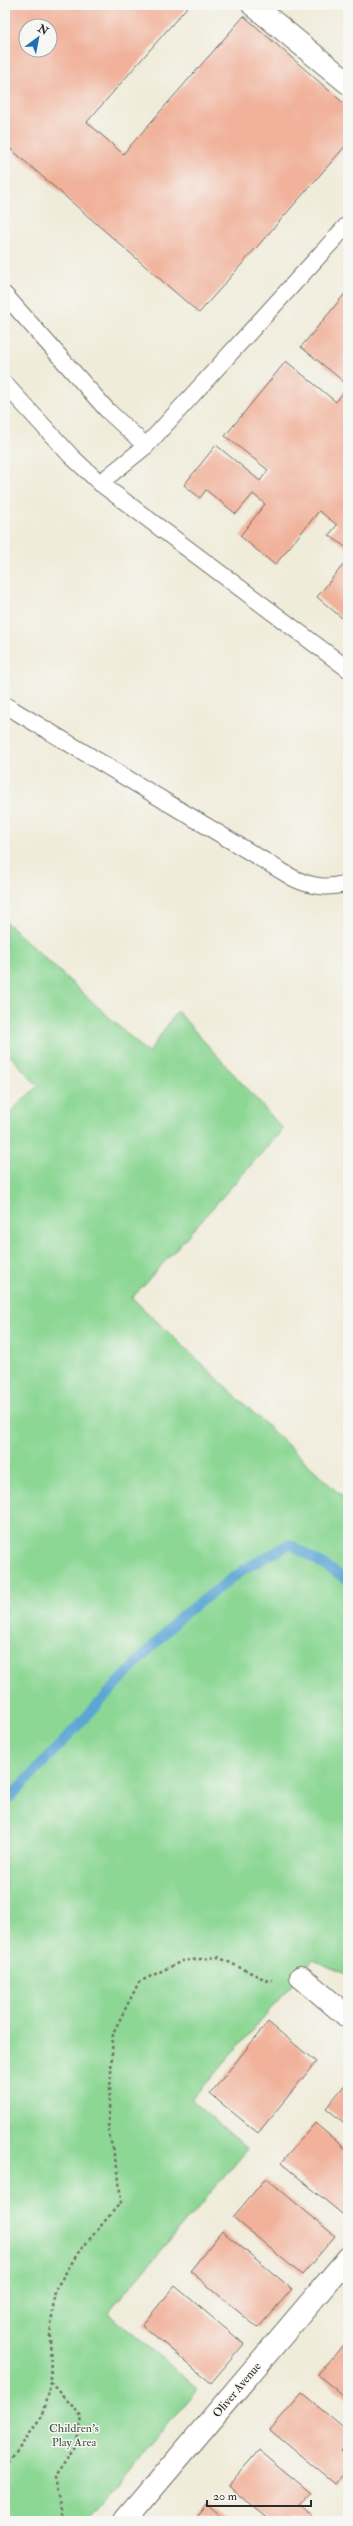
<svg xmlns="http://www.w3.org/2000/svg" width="353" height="2526" font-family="'IM FELL Double Pica',serif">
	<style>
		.green { fill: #8cd794; stroke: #5c8160 }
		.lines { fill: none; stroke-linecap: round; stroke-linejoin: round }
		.stream { stroke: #5ca6d4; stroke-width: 10 }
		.building { fill: #f1b19a; fill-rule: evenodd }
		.service-casing { stroke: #706f68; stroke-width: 18 }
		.minor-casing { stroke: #706f68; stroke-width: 24 }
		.path { stroke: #706f68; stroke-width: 2.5; stroke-dasharray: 3 3; stroke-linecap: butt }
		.service { stroke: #fff; stroke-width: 16 }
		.minor { stroke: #fff; stroke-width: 22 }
		.labels { text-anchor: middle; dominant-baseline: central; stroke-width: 3; stroke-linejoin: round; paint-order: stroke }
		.street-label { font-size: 12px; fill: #2b2b2b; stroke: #f6f6f2 }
		.park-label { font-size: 12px; fill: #435645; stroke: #f6f6f2 }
	</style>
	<rect width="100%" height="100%" fill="#f6f6f2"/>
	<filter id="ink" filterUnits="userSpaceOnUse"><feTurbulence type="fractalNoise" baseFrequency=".025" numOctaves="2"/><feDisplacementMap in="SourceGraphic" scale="8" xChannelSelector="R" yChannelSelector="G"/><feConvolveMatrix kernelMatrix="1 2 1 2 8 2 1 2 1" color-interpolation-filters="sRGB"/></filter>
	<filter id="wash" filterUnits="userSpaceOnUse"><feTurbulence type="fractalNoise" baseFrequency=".012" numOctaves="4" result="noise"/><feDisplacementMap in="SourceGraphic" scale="16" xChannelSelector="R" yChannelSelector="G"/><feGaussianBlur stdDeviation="0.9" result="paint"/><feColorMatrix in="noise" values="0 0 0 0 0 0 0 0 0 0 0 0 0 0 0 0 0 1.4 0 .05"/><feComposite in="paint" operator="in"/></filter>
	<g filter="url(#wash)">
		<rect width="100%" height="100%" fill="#f0ecda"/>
		<path class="green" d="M5,921L148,1053L177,1011L283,1129L132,1298L348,1502V1975L313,1960L192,2100L248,2149L108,2313L198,2389L86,2521H5V1117L38,1086L5,1050Z"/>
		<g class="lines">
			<path class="stream" d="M5,1803L181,1616L246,1568L290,1544L348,1580"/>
		</g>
		<g id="blocks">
			<g class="building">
				<path d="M5,5H189L87,122L123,154L244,16L348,107V143L199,313L5,144ZM26,26H50V50H26Z"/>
				<path d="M348,290V385L301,347Z"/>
				<path d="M286,361L336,402L348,386V549L329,535L337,525L319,511L275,565L240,536L265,504L253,494L236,514L206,490L200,498L184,485L216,445L260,481L268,470L225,436Z"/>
				<path d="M348,559V623L317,597Z"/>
				<path d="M268,2022L316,2062L258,2133L210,2094Z"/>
				<path d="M348,2081V2126L326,2108Z"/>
				<path d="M315,2123L348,2151V2219L281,2163Z"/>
				<path d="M266,2178L335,2236L302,2275L233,2217Z"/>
				<path d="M222,2231L292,2289L258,2328L190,2271Z"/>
				<path d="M175,2286L244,2344L211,2383L142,2325Z"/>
				<path d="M348,2339V2400L318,2375Z"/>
				<path d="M302,2393L348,2432V2443L341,2451L348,2456V2469L335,2484L270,2430Z"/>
				<path d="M259,2450L311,2493L299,2506L312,2517L308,2521H270L228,2486Z"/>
				<path d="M207,2505L226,2521H194Z"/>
			</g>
		</g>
	</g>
	<g filter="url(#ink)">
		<use href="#blocks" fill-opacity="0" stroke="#706f68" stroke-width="1"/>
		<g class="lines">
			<defs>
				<g id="service">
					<path d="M5,295L108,411L146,446"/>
					<path d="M5,384L71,456L100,483L348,669"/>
					<path d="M100,483L146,446L348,224"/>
					<path d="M5,705L293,878C312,887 327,889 348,883"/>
				</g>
				<g id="minor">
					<path d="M253,5L348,83"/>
					<path d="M301,1977L348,2017"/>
					<path d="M125,2521L348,2258"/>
				</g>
			</defs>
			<use href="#service" class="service-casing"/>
			<use href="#minor" class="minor-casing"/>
			<g class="path">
				<path d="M51,2382L82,2417L76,2446L54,2478L64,2521"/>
				<path d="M5,2468L41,2418L51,2382L50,2335L55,2290L78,2253L121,2202L118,2171L108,2130L113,2033L139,1982L182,1961L218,1957L268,1981L272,1980"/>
			</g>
			<use href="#service" class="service"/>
			<use href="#minor" class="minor"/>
		</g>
	</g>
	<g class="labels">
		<g class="street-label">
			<text transform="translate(237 2390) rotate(-50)">Oliver Avenue</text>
		</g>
		<g class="park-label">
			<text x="74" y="2428">Children's<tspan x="74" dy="14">Play Area</tspan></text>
		</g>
	</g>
	<rect width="353" height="2526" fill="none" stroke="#f6f6f2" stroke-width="20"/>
	<g transform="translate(38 38) rotate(32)"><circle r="19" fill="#f6f6f2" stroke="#a5a5a2"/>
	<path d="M0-3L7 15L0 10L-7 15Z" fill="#1f6fb2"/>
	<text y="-6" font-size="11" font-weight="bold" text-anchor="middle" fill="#2b2b2b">N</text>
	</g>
	<path d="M207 2500v6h104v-6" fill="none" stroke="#2b2b2b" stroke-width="2"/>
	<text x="213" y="2500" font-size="12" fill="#2b2b2b" stroke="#f6f6f2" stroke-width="3" paint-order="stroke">20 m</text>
</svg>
